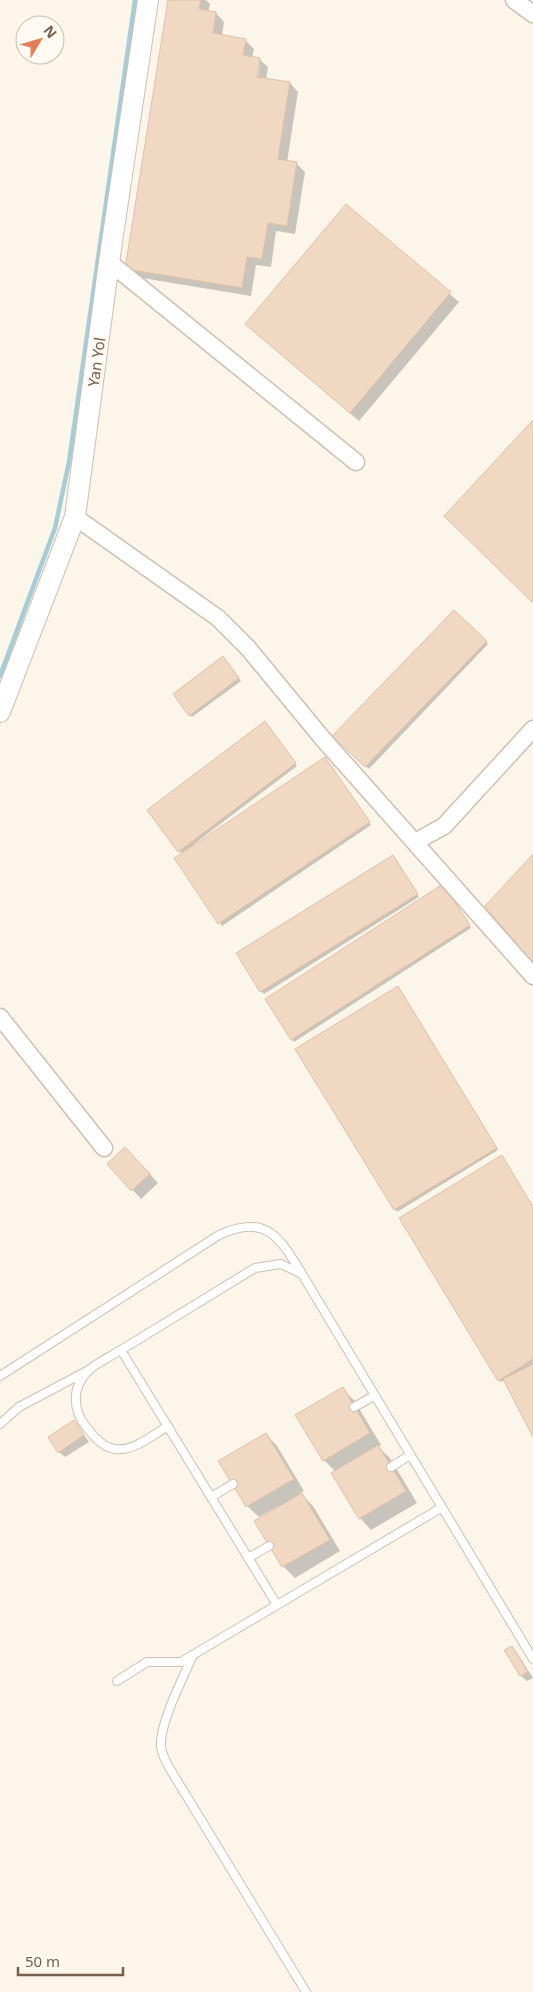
<svg xmlns="http://www.w3.org/2000/svg" width="533" height="1992" font-family="'Noto Sans',sans-serif">
	<style>
		.shadow { fill: #0003; fill-rule: evenodd }
		.lines { fill: none; stroke-linecap: round; stroke-linejoin: round }
		.stream { stroke: #a5ccd7; stroke-width: 4.5 }
		.building { fill: #f0d8c3; stroke: #e2c0a4 }
		.service-casing { stroke: #cebfb0; stroke-width: 10 }
		.minor-casing { stroke: #cebfb0; stroke-width: 19 }
		.tertiary-casing { stroke: #cebfb0; stroke-width: 22 }
		.service { stroke: #fff; stroke-width: 8 }
		.minor { stroke: #fff; stroke-width: 16 }
		.tertiary { stroke: #fff; stroke-width: 20 }
		.labels { text-anchor: middle; dominant-baseline: central; stroke-width: 5; stroke-linejoin: round; paint-order: stroke }
		.street-label { font-size: 15px; fill: #765f4e; stroke: #fefaf1 }
	</style>
	<rect width="100%" height="100%" fill="#fcf6ea"/>
	<g class="shadow">
		<path d="M169,0H206L210,4L208,12L216,13L224,22L222,36L245,40L254,49L252,58L259,59L268,67L266,79L290,83L298,92L287,162L296,163L305,172L295,234L276,231L271,267L256,265L251,296L136,277L127,268ZM258,64H260L257,83H255Z"/>
		<path d="M346,206L459,302L359,421L246,324Z"/>
		<path d="M454,611L488,644L369,769L334,736Z"/>
		<path d="M225,660L241,681L192,717L190,715Z"/>
		<path d="M267,725L297,766L194,844L195,846L325,758L371,825L222,926L176,859L183,854L179,851Z"/>
		<path d="M396,859L419,897L264,994L261,991Z"/>
		<path d="M446,889L471,928L294,1042L292,1040Z"/>
		<path d="M400,990L498,1150L397,1212L297,1049Z"/>
		<path d="M134,1157L158,1183L141,1199L109,1164Z"/>
		<path d="M504,1159L533,1207V1434L505,1380L501,1382L499,1380Z"/>
		<path d="M342,1389L354,1400L381,1445L378,1447L390,1458L417,1503L371,1530L360,1518L336,1472L324,1460Z"/>
		<path d="M74,1421L89,1442L65,1457L59,1452Z"/>
		<path d="M266,1434L277,1446L304,1491L300,1493L313,1506L340,1551L295,1578L283,1566L256,1522L275,1511L273,1509L259,1517L247,1506Z"/>
		<path d="M511,1647L517,1653L533,1678L527,1681L521,1676L506,1651Z"/>
	</g>
	<g class="lines">
		<path class="stream" d="M0,676L55,528L69,462L135,0"/>
	</g>
	<g class="building">
		<path d="M168,0H201L199,9L216,12L213,33L246,39L243,55L260,58L257,77L290,82L278,159L297,162L287,226L268,223L262,259L247,257L242,288L125,269Z"/>
		<path d="M346,204L451,292L350,413L245,324Z"/>
		<path d="M533,420V603L444,516Z"/>
		<path d="M454,610L487,641L365,767L332,736Z"/>
		<path d="M223,656L239,678L189,716L173,694Z"/>
		<path d="M265,721L296,763L178,852L147,810Z"/>
		<path d="M325,757L370,822L218,924L174,858Z"/>
		<path d="M533,854V965L485,906Z"/>
		<path d="M393,855L418,894L260,992L236,953Z"/>
		<path d="M443,884L470,925L291,1040L265,999Z"/>
		<path d="M398,986L497,1148L394,1210L295,1049Z"/>
		<path d="M125,1147L150,1174L131,1191L107,1164Z"/>
		<path d="M502,1155L533,1207V1359L498,1381L399,1218Z"/>
		<path d="M533,1364V1437L503,1379Z"/>
		<path d="M343,1387L370,1433L323,1461L295,1415Z"/>
		<path d="M74,1420L84,1435L58,1453L48,1437Z"/>
		<path d="M266,1433L294,1479L246,1507L218,1461Z"/>
		<path d="M378,1445L406,1491L359,1519L331,1473Z"/>
		<path d="M302,1493L330,1540L282,1567L254,1521Z"/>
		<path d="M512,1646L528,1672L520,1676L504,1650Z"/>
	</g>
	<g class="lines">
		<defs>
			<g id="service">
				<path d="M121,1350C111,1356 98,1362 89,1370C71,1387 72,1411 88,1429C95,1438 103,1447 115,1449C133,1452 153,1435 168,1426"/>
				<path d="M0,1376L219,1235C265,1214 278,1235 301,1272"/>
				<path d="M354,1407L374,1396"/>
				<path d="M0,1424L19,1407L87,1371"/>
				<path d="M391,1467L410,1455"/>
				<path d="M211,1497L233,1484"/>
				<path d="M441,1508L277,1605L121,1350L255,1268L281,1264L302,1274L533,1659"/>
				<path d="M248,1558L269,1546"/>
				<path d="M193,1655C183,1678 159,1724 161,1747C162,1755 166,1762 170,1769L306,1992"/>
				<path d="M117,1681L147,1662H181L277,1605"/>
			</g>
			<g id="minor">
				<path d="M514,0L533,14"/>
				<path d="M109,262L356,462"/>
				<path d="M75,517L218,618L248,648L323,739L533,976"/>
				<path d="M415,842L444,826L533,729"/>
				<path d="M0,1017L104,1148"/>
			</g>
			<path id="tertiary" d="M0,712L75,517L109,262L148,0"/>
		</defs>
		<use href="#service" class="service-casing"/>
		<use href="#minor" class="minor-casing"/>
		<use href="#tertiary" class="tertiary-casing"/>
		<use href="#service" class="service"/>
		<use href="#minor" class="minor"/>
		<use href="#tertiary" class="tertiary"/>
	</g>
	<g class="labels">
		<g class="street-label">
			<text transform="translate(96 362) rotate(-82)">Yan Yol</text>
		</g>
	</g>
	<g transform="translate(40 40) rotate(52)"><circle r="24" fill="#fefaf1" stroke="#c8bcb0"/>
	<path d="M0-4L9 19L0 12L-9 19Z" fill="#e07f55"/>
	<text y="-8" font-size="14" font-weight="bold" text-anchor="middle" fill="#765f4e">N</text>
	</g>
	<path d="M18 1967v8h105v-8" fill="none" stroke="#765f4e" stroke-width="2.5"/>
	<text x="25" y="1967" font-size="15" fill="#765f4e" stroke="#fefaf1" stroke-width="4" paint-order="stroke">50 m</text>
</svg>
